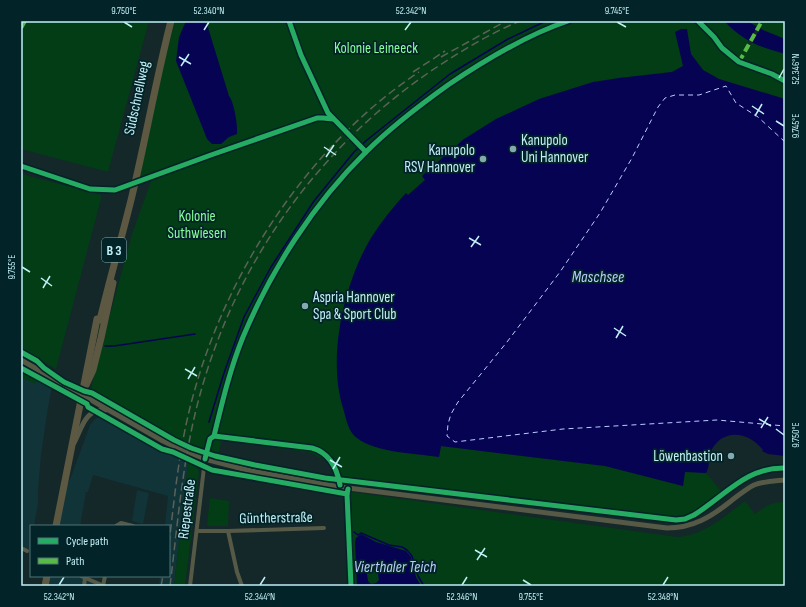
<svg xmlns="http://www.w3.org/2000/svg" width="806" height="607" font-family="'Sofia Sans Condensed',sans-serif">
	<style>
		.built { fill: #113439 }
		.green { fill: #033d16 }
		.water { fill: #060452; fill-rule: evenodd }
		.pier { fill: #142729 }
		.lines { fill: none; stroke-linecap: round; stroke-linejoin: round }
		.stream { stroke: #060452; stroke-width: 1.5 }
		.ferry { stroke: #bacdfc; stroke-width: 1; stroke-dasharray: 5 4; stroke-linecap: butt }
		.minor { stroke: #565946; stroke-width: 4 }
		.tertiary { stroke: #565946; stroke-width: 5 }
		.trunk { stroke: #5c5842; stroke-width: 7 }
		.rail { stroke: #5b6257; stroke-width: 1.5; stroke-dasharray: 8 4; stroke-linecap: butt }
		.trunk-bridge { stroke: #5c5842; stroke-width: 7 }
		.quiet { stroke: #58b947; stroke-width: 4; stroke-dasharray: 8 4; stroke-linecap: butt }
		.cycleway-casing { stroke: #022327; stroke-width: 8 }
		.cycleway { stroke: #26ab63; stroke-width: 5 }
		.ticks { fill: none; stroke: #c1eff6; stroke-width: 1.5 }
		.poi-dot { fill: #84a9ae; stroke: #022327; stroke-width: 1.5 }
		.labels { text-anchor: middle; dominant-baseline: central; stroke-width: 3.5; stroke-linejoin: round; paint-order: stroke }
		.shield { fill: #022327; stroke: #88b2b8; stroke-width: 1 }
		.shield-label { font-size: 14px; font-weight: bold; fill: #c1eff6 }
		.park-label { font-size: 15px; fill: #88fe9a; stroke: #022327 }
		.street-label { font-size: 15px; fill: #c1eff6; stroke: #022327 }
		.poi-label { font-size: 15px; fill: #c1eff6; stroke: #022327; text-anchor: start }
		.water-label { font-size: 16px; font-style: italic; fill: #bacdfc; stroke: #022327 }
		.neatline { fill: none; stroke: #c1eff6; stroke-width: 1.5 }
		.ticks-label { font-size: 10px; text-anchor: middle; fill: #c1eff6 }
	</style>
	<rect width="100%" height="100%" fill="#142729"/>
	<g class="built">
		<path d="M21,369L52,386L48,407L41,455L38,490V503L34,526H31V544L30,552L21,548Z"/>
		<path d="M101,416L109,418L161,446L175,457L188,463L174,586H159L160,576H169V526H165L168,496L93,475L88,492H86L80,526H55L64,490L71,477L90,425L95,419Z"/>
		<path d="M137,490L149,493L143,524L132,521Z"/>
		<path d="M45,576H81L104,586H43Z"/>
	</g>
	<g class="green">
		<path d="M21,21H149L108,172L21,149Z"/>
		<path d="M175,21H785V99L719,79L703,70L691,54L689,48H691L680,50L683,66L672,72L619,78L464,139L422,175L425,180L408,195L406,193C393,208 381,222 371,238C345,282 325,365 346,413C348,419 353,434 357,438C371,451 419,454 439,457L441,446L605,466L683,486L685,471L706,473L722,492C704,506 692,519 668,518L336,478L332,466L327,461L311,453L222,440L218,455L176,438L91,390L95,370L132,234L151,181L133,179Z"/>
		<path d="M21,174L102,195L56,369L21,349Z"/>
		<path d="M21,372L37,380L35,384L23,378L21,379Z"/>
		<path d="M188,463L197,466L199,473L185,586H174Z"/>
		<path d="M351,492L677,537C703,536 725,516 745,501L755,514C766,506 771,502 785,502V586H347L345,544Z"/>
		<path d="M210,498L229,501L228,526H208L207,525Z"/>
	</g>
	<g class="water">
		<path d="M186,21H206L229,96C234,102 238,126 237,134L229,137L221,144H212L207,139L176,61L179,37Z"/>
		<path d="M724,21H747L763,30L785,39V54C757,46 745,42 724,21Z"/>
		<path d="M681,29H687L691,54L703,70L719,79L785,99V456L768,454L762,451L763,450C749,432 723,427 711,451C708,458 710,467 706,473L685,472L683,486L605,466L441,446L439,457C414,453 377,453 357,438C348,432 346,418 343,408C327,357 344,283 371,238C381,222 393,207 406,193L408,195L425,180L422,176L464,139L496,119L539,99L593,82L619,78L672,72L683,66L675,32Z"/>
		<path d="M361,534L376,542L406,551L411,557L416,577L421,586H357L355,542L356,538ZM373,564L377,568L379,580L376,583L371,584L368,581L366,568L369,565Z"/>
	</g>
	<path class="pier" d="M758,25L761,27L751,45L748,43Z"/>
	<g class="lines">
		<g class="stream">
			<path d="M105,346H114L195,334"/>
			<path d="M209,422L224,373L244,317L271,267L314,201L354,152L367,140L450,74L508,39L546,21"/>
			<path d="M354,532L358,535L361,533L389,545L402,547L407,550L412,556L418,576L424,586"/>
		</g>
		<path class="ferry" d="M785,142L758,117L736,103L726,86L699,95H675L665,98L658,107L632,158L600,213L560,272L507,342L458,402L451,414L448,424L447,436L455,442L563,429L717,420L785,426"/>
		<g class="minor">
			<path d="M116,526L121,523L133,526"/>
			<path d="M197,531H228L237,572L242,586"/>
			<path d="M228,531L324,528"/>
			<path d="M21,548L27,551"/>
			<path d="M81,576L104,586"/>
			<path d="M84,586L85,578"/>
			<path d="M103,586L105,576"/>
			<path d="M190,586L205,459L210,439C213,436 215,436 219,436L317,449C332,457 338,471 340,487"/>
		</g>
		<g class="tertiary">
			<path d="M21,360L163,441L184,451L205,459L251,471L340,487L667,528C693,528 711,517 731,501C739,495 746,489 754,485C764,481 775,481 785,480"/>
			<path d="M74,443C82,428 85,408 106,410"/>
		</g>
		<g class="trunk">
			<path d="M100,320C110,278 122,237 132,196C146,138 156,79 171,21"/>
			<path d="M86,385L93,370L101,338L113,283"/>
			<path d="M45,586L47,576"/>
		</g>
		<g class="rail">
			<path d="M441,57L506,21"/>
			<path d="M413,72L445,51"/>
			<path d="M169,544C175,492 180,440 195,389C230,265 312,143 419,72"/>
			<path d="M161,586L163,576"/>
			<path d="M170,586C178,521 183,454 201,391C238,258 322,143 437,67C463,50 491,33 520,21"/>
		</g>
		<path class="trunk-bridge" d="M56,526L97,319"/>
		<g class="quiet">
			<path d="M21,28L25,21"/>
			<path d="M739,62L762,21"/>
		</g>
		<defs>
			<g id="cycleway">
				<path d="M289,21L301,55L328,113L366,152"/>
				<path d="M698,21L714,37L722,48L739,62L772,74L785,81"/>
				<path d="M21,166L90,189L115,190L211,155L317,118H323L333,119"/>
				<path d="M21,352L37,361L44,368L64,382L84,391L92,393L174,440L191,448L215,456L255,465L325,478L676,520L685,519L694,515C725,496 746,467 785,468"/>
				<path d="M21,368L87,404L88,407L162,449L173,452L212,470L347,494"/>
				<path d="M214,436C222,403 230,369 243,337C271,270 314,203 366,152C391,127 420,105 448,85C485,60 526,35 568,21"/>
				<path d="M205,459L210,439L214,436L312,448C330,453 337,468 340,485"/>
				<path d="M348,489L347,494L351,586"/>
			</g>
		</defs>
		<use href="#cycleway" class="cycleway-casing"/>
		<use href="#cycleway" class="cycleway"/>
	</g>
	<path class="ticks" d="M124,22L132,27M617,22L626,27M204,30L209,22M405,30L411,22M179,57L191,64M181,66L189,54M779,78L784,69M752,106L764,114M755,116L762,104M776,121L784,126M324,147L336,155M326,157L334,145M469,238L481,245M471,247L479,236M22,267L30,272M41,278L52,286M43,288L50,276M614,328L626,336M616,338L623,326M185,369L197,376M188,379L195,367M759,419L771,426M761,428L768,417M776,429L784,435M330,460L342,467M333,469L340,457M475,550L487,557M477,560L485,548M523,580L531,585M59,585L64,577M260,585L265,577M462,585L467,577M663,585L668,577"/>
	<g class="poi-dot">
		<circle cx="513" cy="149" r="4"/>
		<circle cx="483" cy="159" r="4"/>
		<circle cx="305" cy="306" r="4"/>
		<circle cx="731" cy="456" r="4"/>
	</g>
	<g class="labels">
		<rect class="shield" x="102" y="238" width="24" height="24" rx="3"/>
		<g class="shield-label">
			<text x="114" y="250">B 3</text>
		</g>
		<g class="park-label">
			<text x="376" y="48">Kolonie Leineeck</text>
			<text x="197" y="216">Kolonie<tspan x="197" dy="17">Suthwiesen</tspan></text>
		</g>
		<g class="street-label">
			<text transform="translate(137 98) rotate(-78)">Südschnellweg</text>
			<text transform="translate(187 509) rotate(-83)">Riepestraße</text>
			<text transform="translate(276 518) rotate(-1)">Güntherstraße</text>
		</g>
		<g class="poi-label">
			<text x="521" y="140">Kanupolo<tspan x="521" dy="17">Uni Hannover</tspan></text>
			<text x="475" y="150" text-anchor="end">Kanupolo<tspan x="475" dy="17">RSV Hannover</tspan></text>
			<text x="313" y="297">Aspria Hannover<tspan x="313" dy="17">Spa &amp; Sport Club</tspan></text>
			<text x="723" y="456" text-anchor="end">Löwenbastion</text>
		</g>
		<g class="water-label">
			<text x="598" y="277">Maschsee</text>
			<text x="395" y="567">Vierthaler Teich</text>
		</g>
	</g>
	<rect width="806" height="607" fill="none" stroke="#022327" stroke-width="44"/>
	<rect x="30" y="525" width="140" height="52" fill="#022327" stroke="#4e757a"/>
	<rect x="38" y="538" width="20" height="6" fill="#26ab63" stroke="#4e757a"/>
	<text x="66" y="545" font-size="12" fill="#c1eff6">Cycle path</text>
	<rect x="38" y="558" width="20" height="6" fill="#58b947" stroke="#4e757a"/>
	<text x="66" y="565" font-size="12" fill="#c1eff6">Path</text>
	<rect x="22" y="22" width="762" height="563" class="neatline"/>
	<g class="ticks-label">
		<text x="124" y="14">9.750°E</text>
		<text x="209" y="14">52.340°N</text>
		<text x="411" y="14">52.342°N</text>
		<text x="617" y="14">9.745°E</text>
		<text transform="translate(795 69) rotate(-90)" y="4">52.346°N</text>
		<text transform="translate(795 126) rotate(-90)" y="4">9.745°E</text>
		<text transform="translate(11 267) rotate(-90)" y="4">9.755°E</text>
		<text transform="translate(795 435) rotate(-90)" y="4">9.750°E</text>
		<text x="59" y="600">52.342°N</text>
		<text x="260" y="600">52.344°N</text>
		<text x="462" y="600">52.346°N</text>
		<text x="531" y="600">9.755°E</text>
		<text x="663" y="600">52.348°N</text>
	</g>
</svg>
